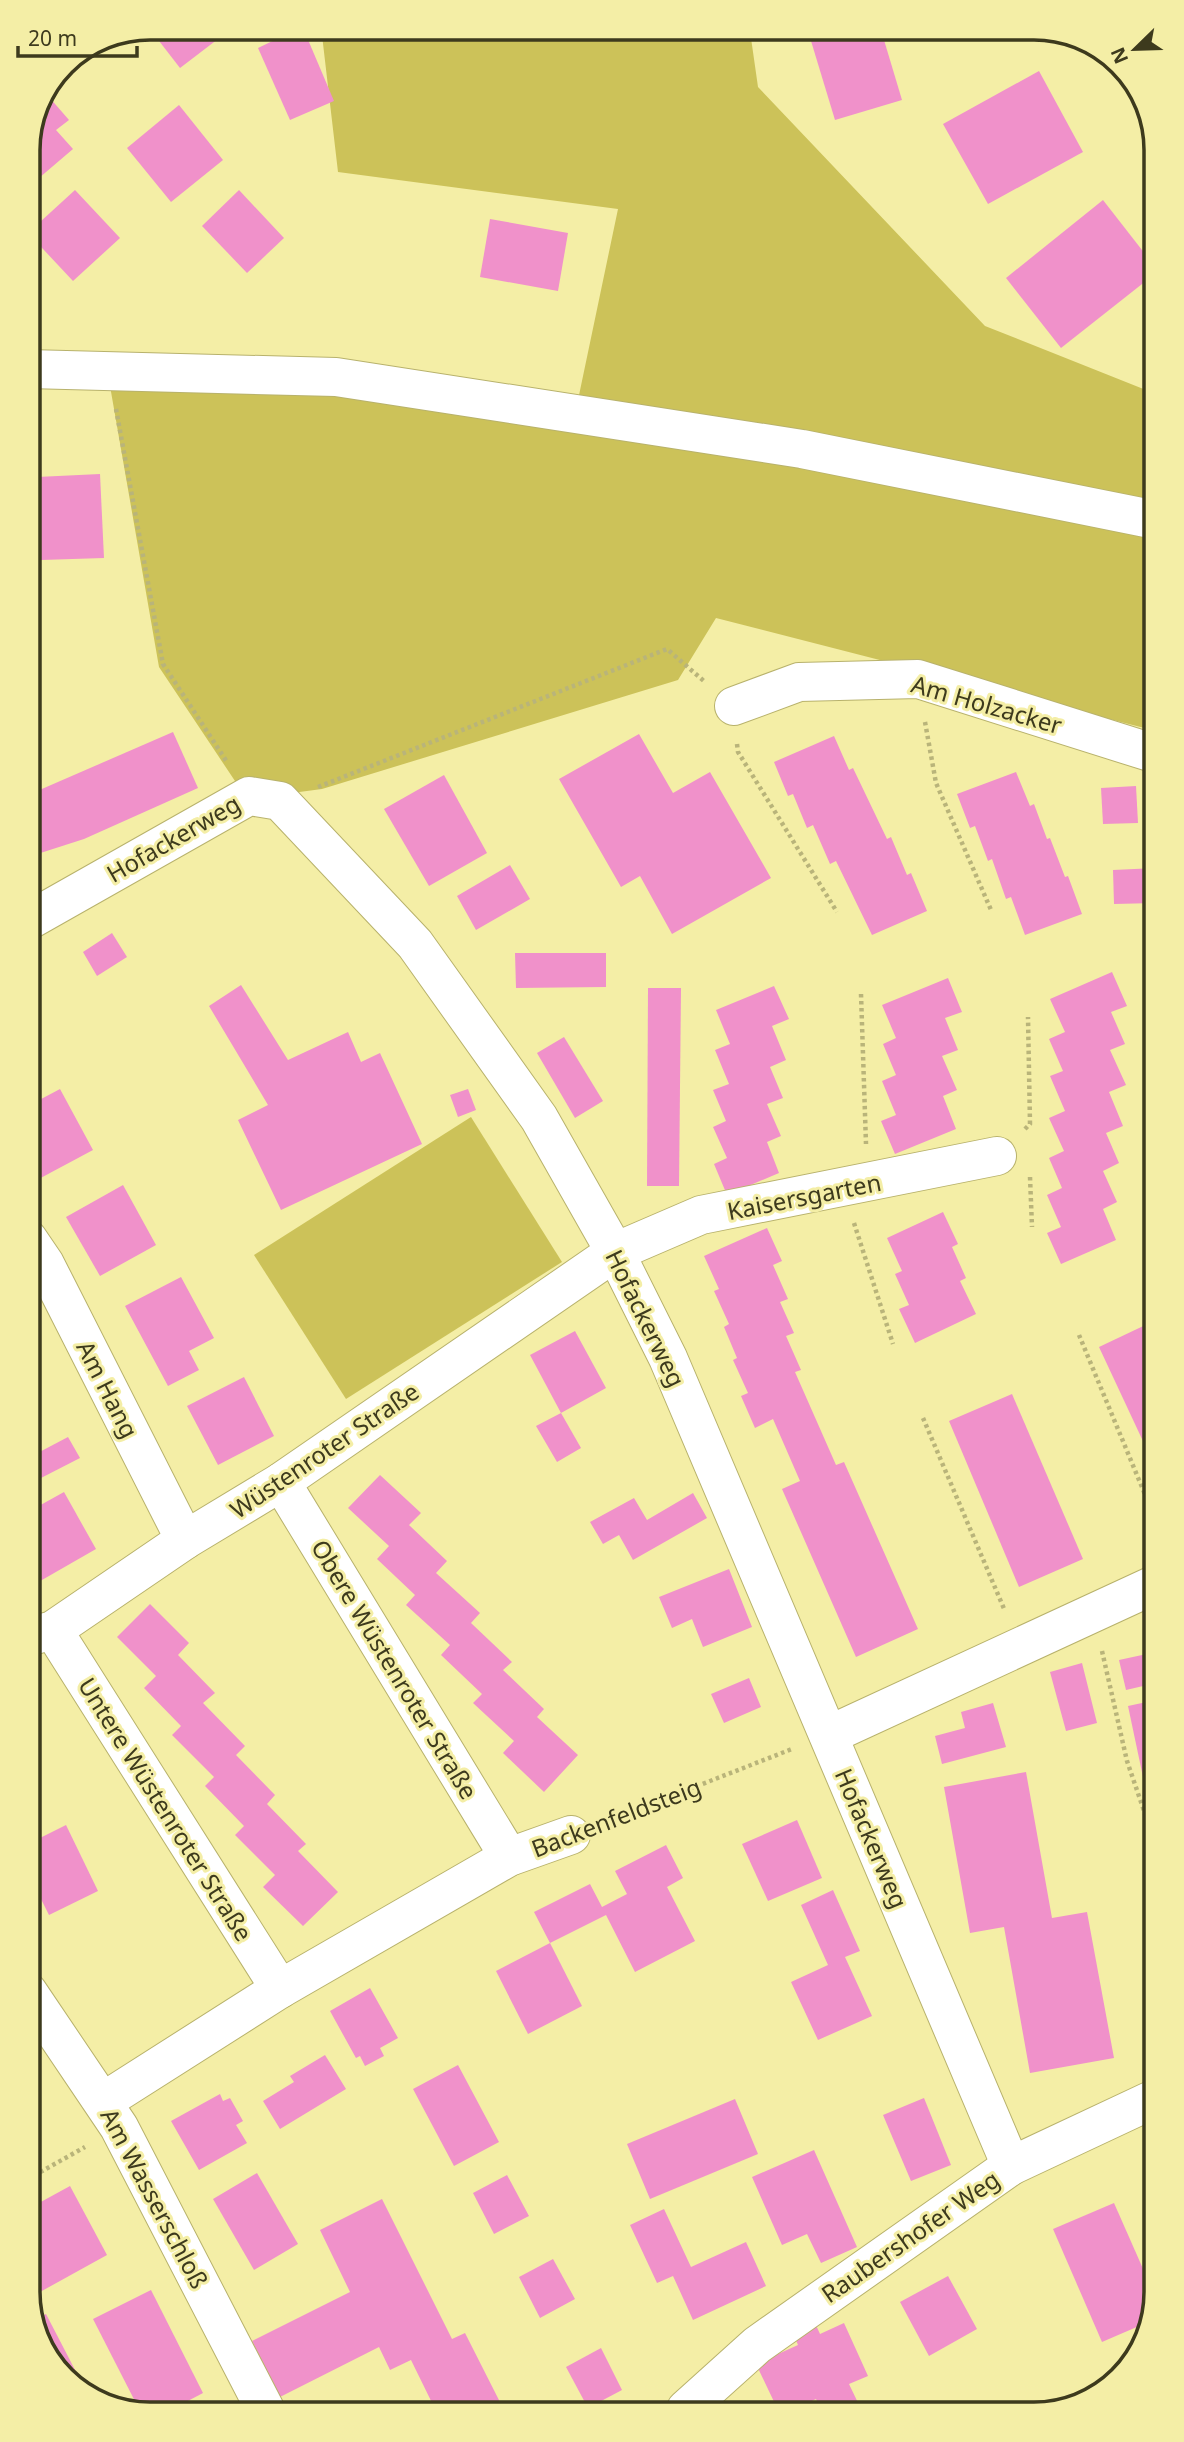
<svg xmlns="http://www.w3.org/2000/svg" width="1184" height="2442" font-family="'Noto Sans',sans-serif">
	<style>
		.green { fill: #ccc259 }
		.building { fill: #f091ca }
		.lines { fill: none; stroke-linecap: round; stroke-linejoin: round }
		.street-casing { stroke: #b8b26c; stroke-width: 40 }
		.primary-casing { stroke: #b8b26c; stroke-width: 40 }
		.path { stroke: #b9b47a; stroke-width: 4.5; stroke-dasharray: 3.5 3.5; stroke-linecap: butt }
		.street { stroke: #fff; stroke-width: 38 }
		.primary { stroke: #fff; stroke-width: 38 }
		.labels { text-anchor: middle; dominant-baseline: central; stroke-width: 6; stroke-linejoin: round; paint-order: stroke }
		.street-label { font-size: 24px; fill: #3d3a1d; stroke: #f4eea6 }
		.rim { fill: none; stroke: #3d3a1d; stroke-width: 3.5 }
	</style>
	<rect width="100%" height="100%" fill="#f4eea6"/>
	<g class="green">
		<path d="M750,31L758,87L985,326L1156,394V731L716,618L678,680L322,789L247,799L159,667L106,363L578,400L618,209L338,172L322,35Z"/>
		<path d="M471,1117L562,1262L346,1399L254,1255Z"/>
	</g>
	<g class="building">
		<path d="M881,30L902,100L835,120L808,31Z"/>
		<path d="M285,35H306L334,101L290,120L258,48Z"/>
		<path d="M200,36L218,39L180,68L156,37Z"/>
		<path d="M1039,71L1083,152L988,204L943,124Z"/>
		<path d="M49,97L69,120L56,130L73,149L39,178L28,166V143Z"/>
		<path d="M179,105L223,160L171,202L127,148Z"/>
		<path d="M75,190L120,238L73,281L28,233Z"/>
		<path d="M239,190L284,238L247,273L202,226Z"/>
		<path d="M1103,200L1156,268V273L1061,348L1006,278Z"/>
		<path d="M490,219L568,233L558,291L480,277Z"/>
		<path d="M100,474L104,558L41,560L37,477Z"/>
		<path d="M173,732L198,788L84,839L28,857V795Z"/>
		<path d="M639,734L673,793L710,772L771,878L672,934L640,876L621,887L559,779Z"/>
		<path d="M834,736L849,770L853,768L887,839L891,837L907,875L911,873L927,911L872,935L836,861L830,864L813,825L807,828L793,794L788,796L774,762Z"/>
		<path d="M1016,772L1030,806L1034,804L1047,839L1050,838L1065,877L1068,876L1082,914L1025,935L1011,897L1006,899L992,859L988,861L975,826L970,828L957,794Z"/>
		<path d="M444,775L487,853L429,886L384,809Z"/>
		<path d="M1136,786L1138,823L1103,824L1101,788Z"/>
		<path d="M510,865L530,899L476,930L457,896Z"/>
		<path d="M1156,868V903L1114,904L1113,870Z"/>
		<path d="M112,933L127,957L97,976L83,952Z"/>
		<path d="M515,953H606V987L516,988Z"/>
		<path d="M1112,972L1127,1006L1111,1012L1125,1044L1110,1050L1126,1085L1109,1092L1123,1126L1106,1133L1119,1163L1103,1171L1117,1202L1103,1209L1116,1240L1061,1264L1047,1233L1061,1227L1047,1195L1062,1188L1049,1158L1064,1151L1049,1118L1065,1111L1050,1076L1063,1071L1049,1039L1065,1032L1050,999Z"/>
		<path d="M948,978L962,1012L945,1018L958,1050L942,1056L957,1090L943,1096L956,1129L895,1154L881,1121L896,1115L882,1081L896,1075L883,1044L896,1038L882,1005Z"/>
		<path d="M241,985L288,1060L348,1032L361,1062L380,1053L422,1144L281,1210L238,1120L268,1105L209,1006Z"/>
		<path d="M774,986L789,1019L772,1026L786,1060L770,1067L783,1098L767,1104L781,1136L767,1142L779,1173L727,1195L714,1164L727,1158L713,1127L726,1121L713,1090L729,1084L715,1050L730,1044L716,1010Z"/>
		<path d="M648,988H681L679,1186H647Z"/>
		<path d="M564,1037L603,1101L575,1118L537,1053Z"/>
		<path d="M60,1089L93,1150L35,1181L28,1168V1106Z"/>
		<path d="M468,1089L476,1110L458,1117L450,1095Z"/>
		<path d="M123,1185L156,1245L100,1276L66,1217Z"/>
		<path d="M943,1212L958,1244L952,1247L966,1278L960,1281L976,1314L915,1343L899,1309L909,1305L895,1274L902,1271L887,1238Z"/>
		<path d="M767,1228L782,1261L773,1265L788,1299L780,1302L794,1333L786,1336L801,1370L795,1372L836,1465L844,1462L918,1629L856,1657L782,1489L800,1481L773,1419L755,1428L741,1396L748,1393L733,1360L737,1358L724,1327L729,1324L714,1291L719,1289L704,1256Z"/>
		<path d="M181,1277L214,1338L189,1351L199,1370L168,1386L125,1306Z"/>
		<path d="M1156,1320V1469L1099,1347Z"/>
		<path d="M575,1331L606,1388L561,1413L530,1355Z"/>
		<path d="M244,1377L274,1436L218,1465L187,1406Z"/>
		<path d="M1012,1394L1083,1559L1019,1587L949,1421Z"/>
		<path d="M561,1413L581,1448L557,1462L536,1426Z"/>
		<path d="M68,1437L80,1458L41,1478L30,1457Z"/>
		<path d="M380,1475L421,1513L409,1525L447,1561L436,1573L480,1613L471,1623L512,1662L503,1670L544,1709L537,1717L578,1755L544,1792L503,1753L514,1741L473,1703L482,1694L441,1655L450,1645L406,1605L415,1595L377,1559L389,1546L348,1508Z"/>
		<path d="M64,1492L96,1549L28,1588V1512Z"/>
		<path d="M693,1493L707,1518L633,1560L619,1535L603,1544L590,1522L634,1498L647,1520Z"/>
		<path d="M729,1569L752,1627L703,1647L692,1619L672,1628L659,1597Z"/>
		<path d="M150,1604L189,1643L178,1655L215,1693L203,1703L245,1746L236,1755L275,1795L267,1804L306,1844L298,1851L338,1892L303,1926L263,1887L275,1875L235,1835L244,1826L205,1786L214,1777L172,1735L181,1726L144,1688L156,1676L117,1637Z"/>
		<path d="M1156,1652V1683L1126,1690L1119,1660Z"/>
		<path d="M1082,1663L1097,1723L1066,1731L1050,1672Z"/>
		<path d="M749,1678L761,1707L724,1723L711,1694Z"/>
		<path d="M1156,1700V1774L1143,1777L1128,1706Z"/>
		<path d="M993,1703L1006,1747L942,1764L935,1736L965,1728L961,1712Z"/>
		<path d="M1026,1772L1052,1918L1087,1912L1114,2058L1030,2073L1004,1927L970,1933L944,1787Z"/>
		<path d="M797,1820L822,1878L768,1901L742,1844Z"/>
		<path d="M66,1825L98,1891L49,1915L28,1873V1844Z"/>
		<path d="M666,1845L683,1878L667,1887L695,1941L635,1972L606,1915L550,1943L534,1912L590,1884L602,1907L627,1894L615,1871Z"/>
		<path d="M833,1890L860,1951L845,1957L872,2016L818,2040L791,1982L828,1965L801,1905Z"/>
		<path d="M550,1943L582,2006L528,2034L496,1971Z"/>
		<path d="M370,1988L398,2038L380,2048L384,2056L365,2066L360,2056L356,2058L330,2011Z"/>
		<path d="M325,2055L346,2089L280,2129L263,2101L294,2082L290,2076Z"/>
		<path d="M458,2065L499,2142L454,2166L413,2089Z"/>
		<path d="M220,2094L223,2101L230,2098L243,2121L236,2125L247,2143L199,2170L171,2121Z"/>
		<path d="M924,2098L951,2165L911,2181L883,2115Z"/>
		<path d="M735,2099L758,2154L650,2199L627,2144Z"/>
		<path d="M814,2150L857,2247L821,2263L807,2234L782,2245L752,2177Z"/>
		<path d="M257,2173L298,2244L254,2270L213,2199Z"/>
		<path d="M507,2175L529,2216L494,2234L473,2193Z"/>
		<path d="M70,2186L107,2255L40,2292L28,2270V2209Z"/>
		<path d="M382,2199L452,2339L465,2333L504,2410L436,2411L411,2360L390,2370L379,2347L280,2397L252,2341L350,2292L320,2230Z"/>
		<path d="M1114,2203L1155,2296L1146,2323L1102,2342L1053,2229Z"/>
		<path d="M664,2209L691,2267L746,2242L766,2286L693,2320L673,2276L657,2283L630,2225Z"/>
		<path d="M553,2259L575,2299L540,2318L519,2277Z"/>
		<path d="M948,2276L977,2329L929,2356L900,2302Z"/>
		<path d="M151,2290L203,2393L163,2414L141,2413L93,2319Z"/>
		<path d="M46,2314L87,2393L76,2389L37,2338L34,2320Z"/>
		<path d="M815,2323L820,2334L844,2323L868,2376L849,2384L860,2407H820L816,2399L799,2407L777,2408L756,2364L798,2345L793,2333Z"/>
		<path d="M601,2348L622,2390L588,2408L566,2367Z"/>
	</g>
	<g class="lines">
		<defs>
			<g id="street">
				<path d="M734,706L799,682L918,679L1156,754"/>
				<path d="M28,921L249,796L280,801L415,944L539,1118L615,1252L668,1358L1011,2166"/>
				<path d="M28,1239L45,1264L185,1540"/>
				<path d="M281,1482L509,1857"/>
				<path d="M53,1630L280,1989"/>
				<path d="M28,1637L53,1630L185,1540L281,1482L615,1252L701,1215L997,1156"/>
				<path d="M829,1735L1156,1584"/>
				<path d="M28,1992L119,2127L267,2413"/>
				<path d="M104,2101L280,1989L509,1857L571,1835"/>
				<path d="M686,2409L757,2345L1011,2166L1156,2098"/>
			</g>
			<path id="primary" d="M28,369L336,377L802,449L1156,520"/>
		</defs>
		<use href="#street" class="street-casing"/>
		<use href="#primary" class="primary-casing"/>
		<g class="path">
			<path d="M116,409L163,664L227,762"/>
			<path d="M925,722L936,783L991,910"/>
			<path d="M737,744L738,752L837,912"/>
			<path d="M318,787L667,649L705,682"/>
			<path d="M861,994L866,1144"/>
			<path d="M1025,1129L1030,1124L1028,1017"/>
			<path d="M1030,1177L1032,1227"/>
			<path d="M854,1223L893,1344"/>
			<path d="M1079,1335L1156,1521"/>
			<path d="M923,1418L1005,1611"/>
			<path d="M1102,1651L1127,1761L1156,1846"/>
			<path d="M605,1822L792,1749"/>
			<path d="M28,2179L85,2147"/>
		</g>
		<use href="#street" class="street"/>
		<use href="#primary" class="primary"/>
	</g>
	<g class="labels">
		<g class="street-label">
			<text transform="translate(987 704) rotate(16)">Am Holzacker</text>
			<text transform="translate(173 838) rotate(-30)">Hofackerweg</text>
			<text transform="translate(804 1196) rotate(-11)">Kaisersgarten</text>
			<text transform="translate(646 1318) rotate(64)">Hofackerweg</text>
			<text transform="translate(108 1389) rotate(63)">Am Hang</text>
			<text transform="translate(324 1450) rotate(-34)">Wüstenroter Straße</text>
			<text transform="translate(395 1669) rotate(59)">Obere Wüstenroter Straße</text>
			<text transform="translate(166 1809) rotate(58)">Untere Wüstenroter Straße</text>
			<text transform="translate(616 1817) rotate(-21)">Backenfeldsteig</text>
			<text transform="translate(872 1838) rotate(67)">Hofackerweg</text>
			<text transform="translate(155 2198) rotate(62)">Am Wasserschloß</text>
			<text transform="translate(910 2236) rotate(-35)">Raubershofer Weg</text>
		</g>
	</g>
	<path d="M0 0H1184V2442H0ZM150 40H1034A110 110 0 0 1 1144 150V2292A110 110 0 0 1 1034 2402H150A110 110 0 0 1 40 2292V150A110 110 0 0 1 150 40Z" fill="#f4eea6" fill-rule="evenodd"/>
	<path class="rim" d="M150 40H1034A110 110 0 0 1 1144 150V2292A110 110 0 0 1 1034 2402H150A110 110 0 0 1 40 2292V150A110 110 0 0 1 150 40Z"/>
	<g transform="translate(1135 49) rotate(247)" stroke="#f4eea6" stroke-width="5" paint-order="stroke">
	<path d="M0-5L12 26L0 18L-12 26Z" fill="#3d3a1d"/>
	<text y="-10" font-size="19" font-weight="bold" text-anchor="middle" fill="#3d3a1d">N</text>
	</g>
	<path d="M18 46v10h119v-10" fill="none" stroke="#3d3a1d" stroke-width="3.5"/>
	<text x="28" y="46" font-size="21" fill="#3d3a1d" stroke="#f4eea6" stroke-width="5" paint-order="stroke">20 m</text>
</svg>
